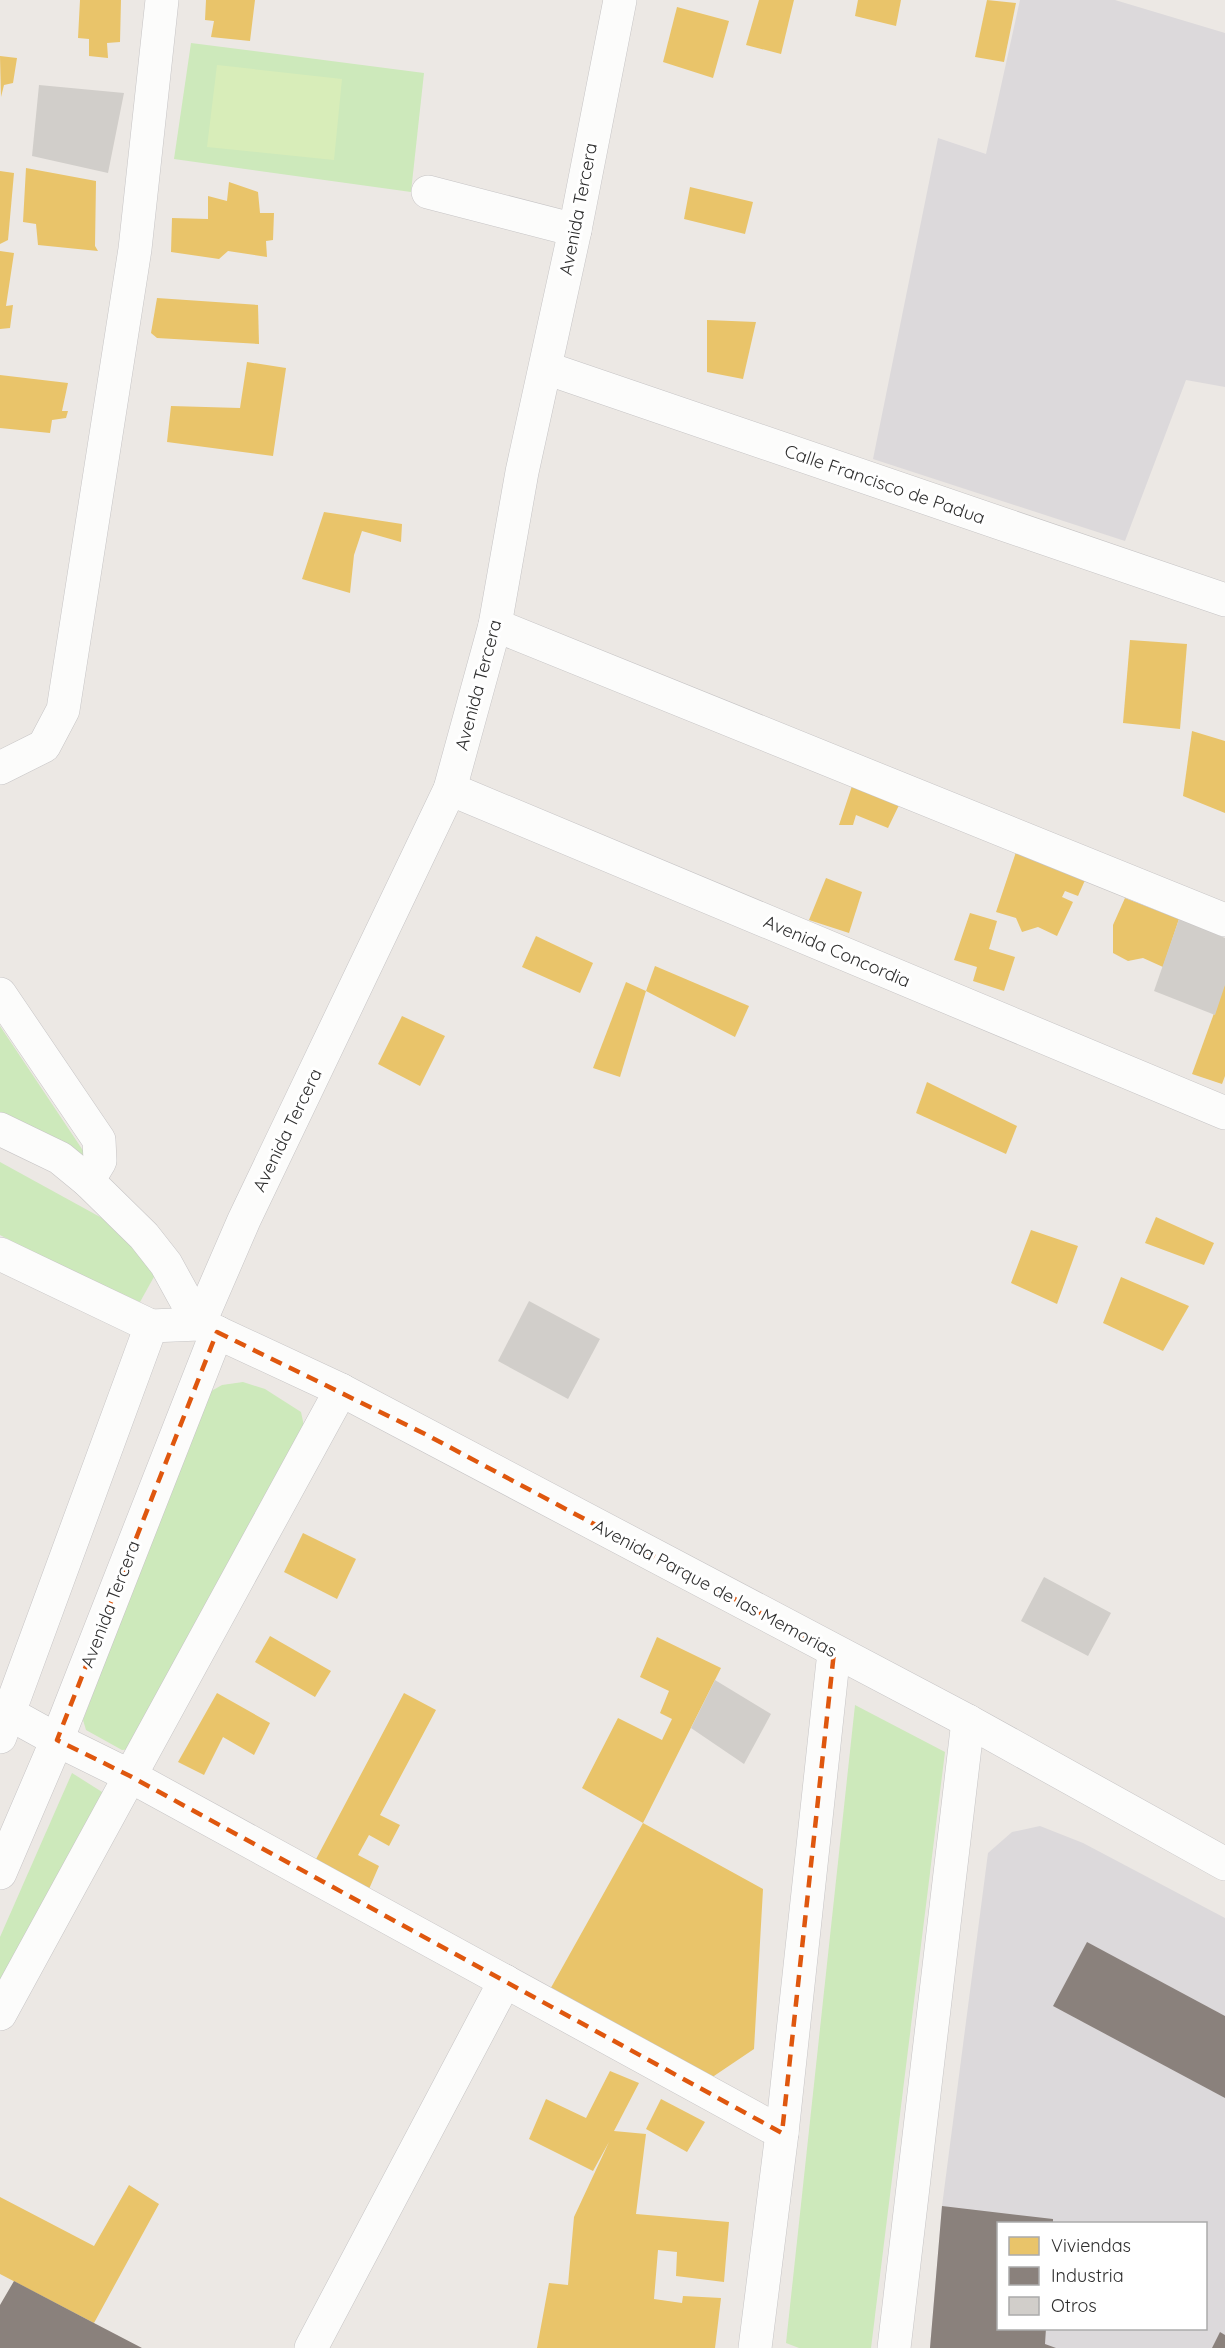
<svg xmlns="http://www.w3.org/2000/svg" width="1225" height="2348" font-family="Quicksand,sans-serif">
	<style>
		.industrial { fill: #dcd9db; fill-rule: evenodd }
		.green { fill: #cde9bb }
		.pitch { fill: #d8edb9 }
		.homes { fill: #e9c46a }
		.industry { fill: #8a817c }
		.building { fill: #d1ceca }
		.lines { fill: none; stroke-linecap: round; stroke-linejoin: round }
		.minor-casing { stroke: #c6c4c5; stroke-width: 34 }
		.minor { stroke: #fcfcfb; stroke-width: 33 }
		.marked { fill: none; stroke: #df570e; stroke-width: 4.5; stroke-dasharray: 12 8; stroke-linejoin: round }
		.labels { text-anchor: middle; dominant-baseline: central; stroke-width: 6; stroke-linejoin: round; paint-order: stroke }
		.street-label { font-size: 18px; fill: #2e2e2e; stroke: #fff }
	</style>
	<rect width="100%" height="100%" fill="#ece8e4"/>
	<g class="industrial">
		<path d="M1020,0H1115L1225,33V387L1186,380L1125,541L873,459L938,138L986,154Z"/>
		<path d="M1040,1826L1083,1843L1225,1918V2348H930L942,2206L988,1853L1012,1832ZM998,2224H1206V2328H998Z"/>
	</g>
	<g class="green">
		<path d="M191,43L424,73L411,192L174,159Z"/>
		<path d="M0,1026L98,1173L0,1119Z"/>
		<path d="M0,1162L142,1240L160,1266L140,1302L60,1266L0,1235Z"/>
		<path d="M243,1382L265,1389L301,1412L304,1426L132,1749L122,1750L86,1730L83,1720L206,1394L222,1385Z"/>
		<path d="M855,1705L945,1752L871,2348H799L786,2343Z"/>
		<path d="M72,1773L110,1797L0,1981V1937Z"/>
	</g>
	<path class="pitch" d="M217,65L342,79L334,160L207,147Z"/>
	<g class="homes">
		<path d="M80,0H121L120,42L107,43L108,58L89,56V39L78,38Z"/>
		<path d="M206,0H255L250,41L211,37L214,21L205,20Z"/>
		<path d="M759,0H794L781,54L746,45Z"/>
		<path d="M858,0H901L896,26L855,16Z"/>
		<path d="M987,0L1016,3L1004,62L975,57Z"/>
		<path d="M677,7L729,21L713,78L663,62Z"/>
		<path d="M0,56L17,58L13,83L4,85L1,97Z"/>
		<path d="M26,168L96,181L95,246L98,251L38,245L36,224L23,222Z"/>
		<path d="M0,171L14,173L8,240L0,244Z"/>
		<path d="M229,182L258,192L260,213H274L273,240L266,241L267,257L228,251L219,259L171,252L172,218L208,219V196L227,201Z"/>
		<path d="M690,187L753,202L745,234L684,219Z"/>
		<path d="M0,251L14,253L6,306L13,305L10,328L0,329Z"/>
		<path d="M157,298L258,305L259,344L157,338L151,333Z"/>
		<path d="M707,320L756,322L743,379L707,372Z"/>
		<path d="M247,362L286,368L273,456L167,442L171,406L240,408Z"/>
		<path d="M0,375L68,383L62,411H68L66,418L52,420L50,433L0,428Z"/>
		<path d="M324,512L402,524L401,542L362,531L354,555L350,593L302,579Z"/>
		<path d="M1130,640L1187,644L1180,729L1123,723Z"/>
		<path d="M1192,731L1225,741V813L1183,796Z"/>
		<path d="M853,783L901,801L888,828L856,815L853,825H839Z"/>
		<path d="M1017,849L1086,878L1078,896L1065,891L1062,897L1073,902L1057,936L1038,927L1022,932L1016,918L996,912Z"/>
		<path d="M826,878L862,892L849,933L809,920Z"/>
		<path d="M1125,898L1179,919L1163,967L1143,958L1128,961L1113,953V925Z"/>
		<path d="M970,913L997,921L989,949L1015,957L1004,991L973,981L977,967L954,960Z"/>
		<path d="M536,936L593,963L580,993L522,967Z"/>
		<path d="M655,966L749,1006L735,1037L646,991Z"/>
		<path d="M626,982L646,991L620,1077L593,1068Z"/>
		<path d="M1225,983V1076L1222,1084L1192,1074Z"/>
		<path d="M402,1016L445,1036L420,1086L378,1064Z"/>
		<path d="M927,1082L1017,1126L1006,1154L916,1113Z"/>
		<path d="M1156,1217L1214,1243L1204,1265L1145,1243Z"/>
		<path d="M1031,1230L1078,1246L1057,1304L1011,1283Z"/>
		<path d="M1121,1277L1189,1306L1163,1351L1103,1323Z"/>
		<path d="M303,1533L356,1559L337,1599L284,1572Z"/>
		<path d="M270,1636L331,1671L315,1697L255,1662Z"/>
		<path d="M657,1637L721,1668L643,1823L763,1889L754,2049L711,2078L548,1993L643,1823L582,1788L618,1718L662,1740L672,1719L660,1713L669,1691L640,1677Z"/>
		<path d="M217,1693L270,1723L254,1755L223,1737L204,1775L178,1762Z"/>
		<path d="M404,1693L436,1710L380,1815L400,1825L389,1846L369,1835L358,1855L379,1866L369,1889L315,1861Z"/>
		<path d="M610,2071L639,2083L614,2131L646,2134L636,2214L729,2222L724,2282L676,2276L677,2252L658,2250L654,2299L682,2303L683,2296L721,2298L715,2348H537L549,2283L568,2285L574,2217L609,2142L593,2171L529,2139L546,2099L586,2118Z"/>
		<path d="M661,2099L705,2122L687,2152L646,2129Z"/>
		<path d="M129,2185L159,2204L94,2323L0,2274V2197L94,2246Z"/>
	</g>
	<g class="industry">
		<path d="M1087,1942L1225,2016V2098L1053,2006Z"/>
		<path d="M942,2206L1053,2219V2224H998V2328H1046L1045,2344L1056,2348H930Z"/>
		<path d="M14,2281L94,2323L142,2348H0V2305Z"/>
		<path d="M1220,2332L1225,2335V2348H1212Z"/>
	</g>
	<g class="building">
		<path d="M39,85L124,93L108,173L32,156Z"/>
		<path d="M1179,919L1225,938V985L1215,1015L1154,991Z"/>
		<path d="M529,1301L600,1339L568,1399L498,1361Z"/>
		<path d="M1044,1577L1111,1613L1088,1656L1021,1621Z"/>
		<path d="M715,1680L771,1714L744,1764L691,1728Z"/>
	</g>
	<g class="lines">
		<defs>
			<g id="minor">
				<path d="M428,192L575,230"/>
				<path d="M546,368L1225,600"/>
				<path d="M495,625L1225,920"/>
				<path d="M0,768L44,746L63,710L135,249L162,0"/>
				<path d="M450,789L1225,1113"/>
				<path d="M0,994L99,1140L100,1161L88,1181"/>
				<path d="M0,1129L60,1158L88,1181L144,1236L166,1264L199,1324"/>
				<path d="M0,1254L151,1326L199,1324L341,1390L968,1721L1225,1864"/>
				<path d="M199,1324L244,1220L450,789L495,625L522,472L575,230L620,0"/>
				<path d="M10,1714L57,1740L130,1776L782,2133"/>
				<path d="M0,1737L151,1326"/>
				<path d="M0,1873L57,1740L217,1332"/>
				<path d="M0,2014L341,1390"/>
				<path d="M311,2348L505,1981"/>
				<path d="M755,2348L782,2133L834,1652"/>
				<path d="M894,2348L968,1721"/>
			</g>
		</defs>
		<use href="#minor" class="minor-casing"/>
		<use href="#minor" class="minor"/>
	</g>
	<path class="marked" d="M217,1332L425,1434L834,1652L782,2133L130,1776L57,1740Z"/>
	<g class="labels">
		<g class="street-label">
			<text transform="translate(578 209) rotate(-79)">Avenida Tercera</text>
			<text transform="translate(885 484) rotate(19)">Calle Francisco de Padua</text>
			<text transform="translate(478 685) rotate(-75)">Avenida Tercera</text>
			<text transform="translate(837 951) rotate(23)">Avenida Concordia</text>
			<text transform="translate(287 1130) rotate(-64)">Avenida Tercera</text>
			<text transform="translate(715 1588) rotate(28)">Avenida Parque de las Memorias</text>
			<text transform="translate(110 1604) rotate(-69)">Avenida Tercera</text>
		</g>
	</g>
	<rect x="997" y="2222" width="210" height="108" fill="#ffffff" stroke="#ababab" stroke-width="1.5"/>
	<rect x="1009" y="2237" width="30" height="18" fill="#e9c46a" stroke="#ababab" stroke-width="1.5"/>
	<text x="1051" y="2252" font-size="18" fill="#2e2e2e">Viviendas</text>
	<rect x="1009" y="2267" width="30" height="18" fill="#8a817c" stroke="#ababab" stroke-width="1.5"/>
	<text x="1051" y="2282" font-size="18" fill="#2e2e2e">Industria</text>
	<rect x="1009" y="2297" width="30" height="18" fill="#d1ceca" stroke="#ababab" stroke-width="1.5"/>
	<text x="1051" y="2312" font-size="18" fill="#2e2e2e">Otros</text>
</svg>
